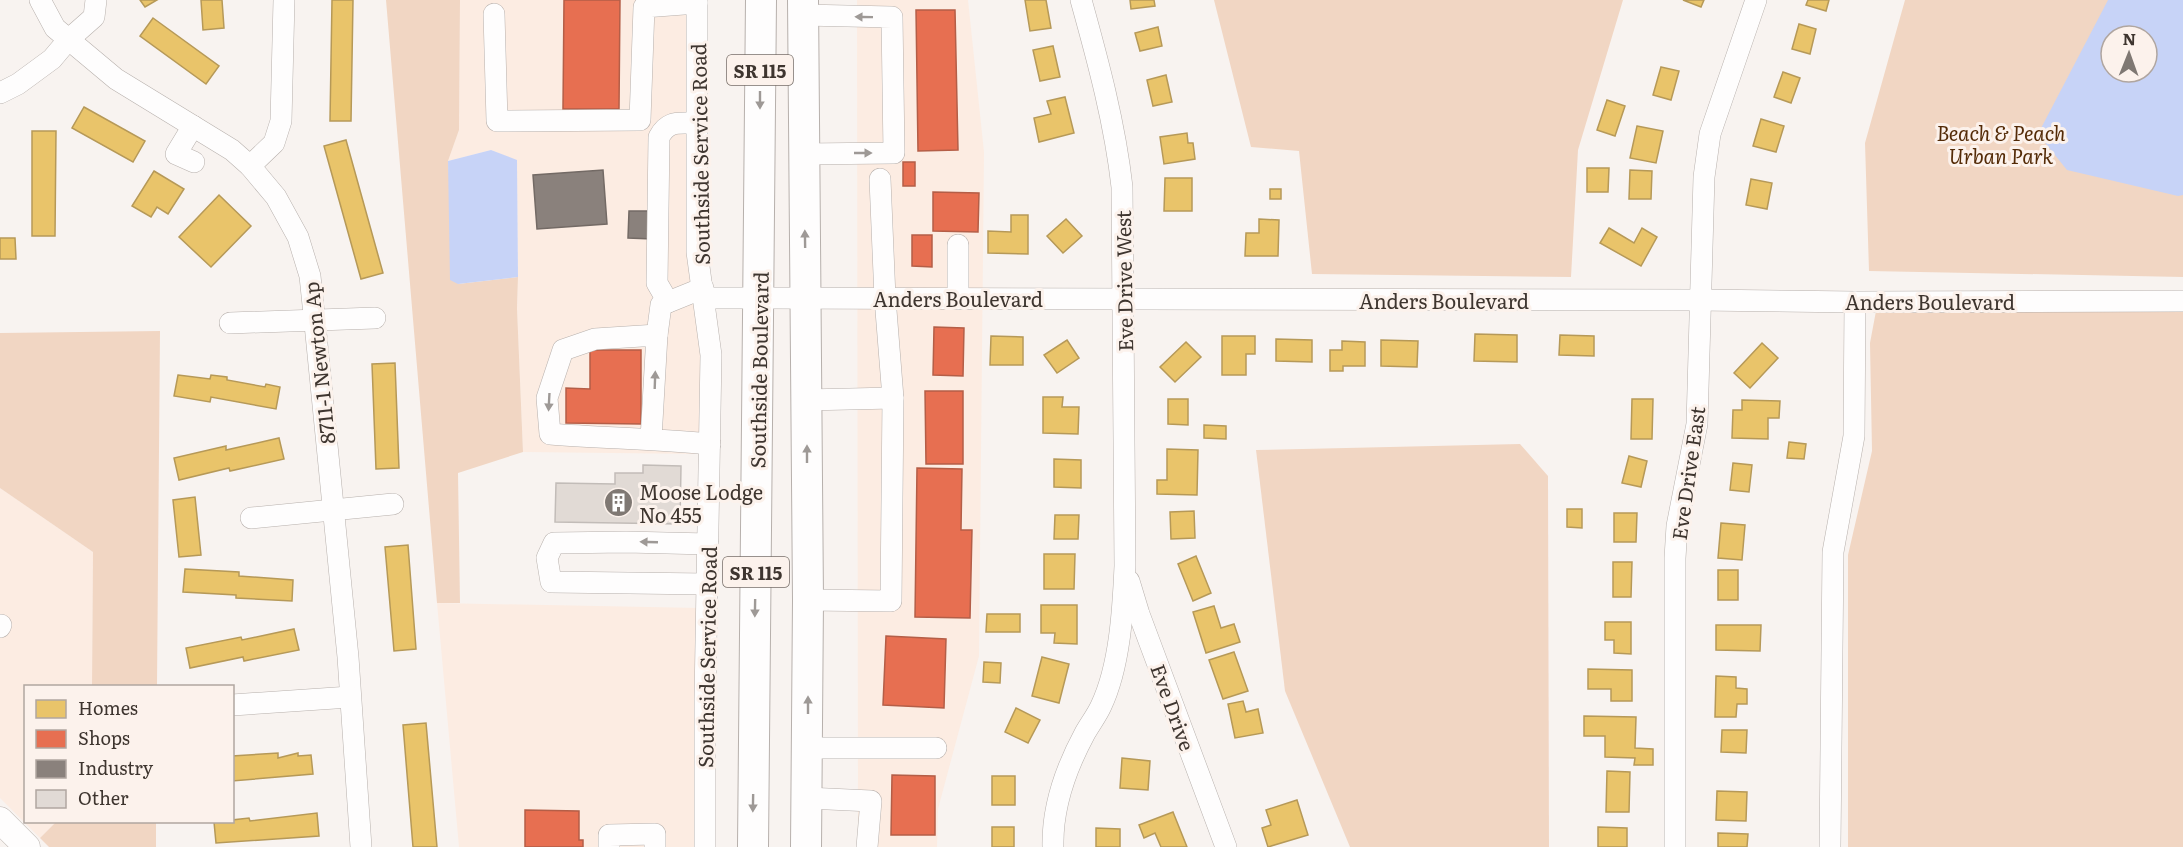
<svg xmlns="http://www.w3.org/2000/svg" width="2183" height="847" font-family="Literata,serif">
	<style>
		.built { fill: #fcece2 }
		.green { fill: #f1d6c3; fill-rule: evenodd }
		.water { fill: #c7d3f7; fill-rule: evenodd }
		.homes { fill: #e9c46a; stroke: #b69958; stroke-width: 1.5 }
		.shops { fill: #e76f51; stroke: #b45e47; stroke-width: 1.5 }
		.industry { fill: #8a817c; stroke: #736a65; stroke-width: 1.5 }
		.building { fill: #e1dad5; stroke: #c2bcb8; stroke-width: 1.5 }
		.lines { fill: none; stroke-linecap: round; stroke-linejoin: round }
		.minor-casing { stroke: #b7b0ac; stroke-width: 22 }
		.major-casing { stroke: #b7b0ac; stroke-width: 27 }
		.highway-casing { stroke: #b7b0ac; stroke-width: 32 }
		.minor { stroke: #fefdfd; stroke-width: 21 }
		.major { stroke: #fefdfd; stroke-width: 26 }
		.highway { stroke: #fefdfd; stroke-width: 30 }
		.oneway { fill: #9e9996 }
		.labels { text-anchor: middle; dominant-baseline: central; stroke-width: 6; stroke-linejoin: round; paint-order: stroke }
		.shield { fill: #fcf2ec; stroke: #776e68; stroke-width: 1.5 }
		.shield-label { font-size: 18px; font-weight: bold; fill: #3e352f }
		.park-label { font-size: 20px; font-style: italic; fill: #542b07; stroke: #fcf2ec }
		.street-label { font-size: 20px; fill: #3e352f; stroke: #fcf2ec }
		.poi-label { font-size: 20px; fill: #3e352f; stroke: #fcf2ec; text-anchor: start }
	</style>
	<rect width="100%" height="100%" fill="#f8f3f0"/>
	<g class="built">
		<path d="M460,0H693L703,351L701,454L523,452L517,308L518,277L517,161L491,150L448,161L459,130Z"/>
		<path d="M857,0H968L984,152L979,656L938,809L937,847H858Z"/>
		<path d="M0,488L93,552L92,686H26V822H56L40,838L0,798Z"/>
		<path d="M437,603L700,608L695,847H459Z"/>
	</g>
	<g class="green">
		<path d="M386,0H460L459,130L448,161L458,284L518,277L517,308L523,452L458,473L460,603H437Z"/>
		<path d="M1214,0H1623L1578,150L1571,277L1312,274L1299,151L1251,147Z"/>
		<path d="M1905,0H2183V277L1869,271L1865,143ZM2111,36H2147V72H2111Z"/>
		<path d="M1876,311H2183V847H1848V555L1872,451L1870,343Z"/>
		<path d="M160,331L157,686H92L93,552L0,488V333Z"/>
		<path d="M1520,444L1548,476L1549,847H1350L1285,691L1256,450Z"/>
		<path d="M56,822H156V847H49L40,838Z"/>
	</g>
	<g class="water">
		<path d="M2108,0H2183V195L2178,196L2067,170L2038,134ZM2111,36H2147V72H2111Z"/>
		<path d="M491,150L517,160L518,277L458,284L450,280L448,161Z"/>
	</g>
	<g class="homes">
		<path d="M140,0H157L145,7Z"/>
		<path d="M201,0H222L224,28L203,30Z"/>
		<path d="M332,0H353L351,121H330Z"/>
		<path d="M1025,0H1046L1051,28L1030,31Z"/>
		<path d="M1130,0H1154L1155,6L1131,9Z"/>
		<path d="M1683,0H1704L1701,7Z"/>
		<path d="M1808,0H1829L1826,11L1806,5Z"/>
		<path d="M153,18L219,66L206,84L140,36Z"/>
		<path d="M1799,24L1816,29L1810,54L1792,49Z"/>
		<path d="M1158,27L1162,46L1140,51L1135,33Z"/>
		<path d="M1053,46L1060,77L1040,81L1033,50Z"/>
		<path d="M1661,67L1679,71L1671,100L1653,95Z"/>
		<path d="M1783,72L1800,78L1791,103L1774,97Z"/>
		<path d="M1166,75L1172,102L1153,106L1147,80Z"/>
		<path d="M1065,97L1074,133L1039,142L1034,118L1051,114L1047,101Z"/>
		<path d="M1607,100L1625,106L1615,136L1597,130Z"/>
		<path d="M84,107L145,141L133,162L72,128Z"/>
		<path d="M1761,119L1784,126L1776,152L1753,146Z"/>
		<path d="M1637,126L1663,131L1656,163L1630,158Z"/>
		<path d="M32,131H56L55,236H32Z"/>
		<path d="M1187,133L1188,143H1193L1195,159L1164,164L1160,137Z"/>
		<path d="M346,140L383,273L361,279L324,146Z"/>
		<path d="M1587,168H1609L1608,192H1587Z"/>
		<path d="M1630,170L1652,171L1651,199H1629Z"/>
		<path d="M154,171L184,189L168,214L157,207L151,217L132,206Z"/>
		<path d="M1165,178H1192V211H1164Z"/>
		<path d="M1751,179L1772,183L1767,209L1746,205Z"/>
		<rect x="1270" y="189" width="11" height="10"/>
		<path d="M219,195L251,226L211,267L179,237Z"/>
		<path d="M1011,215H1028V254L988,253V231L1011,232Z"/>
		<path d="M1066,219L1082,236L1063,253L1047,236Z"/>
		<path d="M1259,219L1279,220L1278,256H1245L1246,233H1259Z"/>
		<path d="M1609,228L1634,243L1642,228L1657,237L1641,266L1600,243Z"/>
		<path d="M0,238H15L16,259H0Z"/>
		<path d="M1475,334L1517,335V362L1474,361Z"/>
		<path d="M1560,335L1594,336V356L1559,355Z"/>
		<path d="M991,336L1023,337V365H990Z"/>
		<path d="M1222,336H1255V354H1246V375H1222Z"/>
		<path d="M1276,339L1312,340V362L1276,361Z"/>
		<path d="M1067,340L1079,358L1057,373L1044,355Z"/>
		<path d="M1381,340L1418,341L1417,367L1381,366Z"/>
		<path d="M1342,341L1365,342V366H1343V371H1330V350H1342Z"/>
		<path d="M1186,342L1201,357L1175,382L1160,367Z"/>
		<path d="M1762,343L1778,358L1750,388L1734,373Z"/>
		<path d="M395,363L399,468L376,469L372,364Z"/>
		<path d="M178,375L210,379L211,375L227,377V380L265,387L266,384L280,387L276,409L211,397L210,402L174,396Z"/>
		<path d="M1043,397H1063L1062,407H1079L1078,434L1043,433Z"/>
		<path d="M1168,399H1188V425L1168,424Z"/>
		<path d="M1632,399H1653L1652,439H1631Z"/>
		<path d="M1742,400L1780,401L1779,418H1768V439L1732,438L1733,410H1742Z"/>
		<path d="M1204,425L1226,426V439L1204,438Z"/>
		<path d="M279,438L284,459L230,471L229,468L179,480L174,458L226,446V450Z"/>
		<path d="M1789,442L1806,444L1804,459L1787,458Z"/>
		<path d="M1167,449L1198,450L1197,495L1157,494V480H1167Z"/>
		<path d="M1629,456L1647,461L1641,487L1622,483Z"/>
		<path d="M1054,459L1081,460V488L1054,487Z"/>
		<path d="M1733,463L1752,465L1749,492L1730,490Z"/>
		<path d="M195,497L201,555L179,557L173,500Z"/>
		<path d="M1567,509H1582V528L1567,527Z"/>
		<path d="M1194,511L1195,538L1171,539L1170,512Z"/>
		<path d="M1614,513H1637L1636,542H1614Z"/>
		<path d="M1055,515H1079L1078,539H1054Z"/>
		<path d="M1721,523L1745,525L1742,560L1718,558Z"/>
		<path d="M408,545L416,649L394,651L385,547Z"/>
		<path d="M1044,554H1075L1074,589H1044Z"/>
		<path d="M1196,556L1211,593L1193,601L1178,564Z"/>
		<path d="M1613,562H1632L1631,597H1613Z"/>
		<path d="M185,569L239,572V576L293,580L292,601L236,598V595L183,592Z"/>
		<rect x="1718" y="570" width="20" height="30"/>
		<path d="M1041,605H1077V644L1054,643L1055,633H1041Z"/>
		<path d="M1214,606L1221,628L1234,624L1240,642L1206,653L1193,612Z"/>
		<path d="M987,614H1020V632H986Z"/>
		<path d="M1605,622H1631V654L1614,653V640H1605Z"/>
		<path d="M1716,625H1761L1760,651L1716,650Z"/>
		<path d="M294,629L299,650L244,661L243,657L190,668L186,648L241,637L242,640Z"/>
		<path d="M1234,652L1248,691L1223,699L1209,660Z"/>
		<path d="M1042,657L1069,664L1059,703L1032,696Z"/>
		<path d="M984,662L1001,663L1000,683L983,682Z"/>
		<path d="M1588,669L1632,670V701H1611V689H1588Z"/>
		<path d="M1716,676L1736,677V688L1747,689V704H1737L1736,717H1715Z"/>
		<path d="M1243,701L1246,712L1258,709L1263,733L1235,738L1228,704Z"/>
		<path d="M1016,708L1040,720L1028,743L1005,732Z"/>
		<path d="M1584,716L1636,717L1635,748L1653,749V765H1634L1635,758L1605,757V736H1584Z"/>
		<path d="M426,723L437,847H413L403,725Z"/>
		<path d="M1722,730H1747L1746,753L1721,752Z"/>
		<path d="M278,753V758L298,753V756L311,755L313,774L232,781V756Z"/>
		<path d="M1122,758L1150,761L1148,790L1120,788Z"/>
		<path d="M1607,771L1630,772L1629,812H1606Z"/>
		<rect x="992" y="776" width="23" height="29"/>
		<path d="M1717,791L1747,792L1746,821L1716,820Z"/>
		<path d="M1297,800L1308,835L1268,847L1262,828L1271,825L1266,810Z"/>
		<path d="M1173,812L1187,847H1161L1155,833L1144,838L1139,825Z"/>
		<path d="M317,813L319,836L216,843L214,822H232V820L249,818L250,821Z"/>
		<rect x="992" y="827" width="22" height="20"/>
		<path d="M1598,827L1627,828V847H1598Z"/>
		<path d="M1096,828L1120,829V847H1096Z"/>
		<path d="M1718,833L1748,834L1747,847H1718Z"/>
	</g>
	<g class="shops">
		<path d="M564,0H620L619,109H563Z"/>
		<path d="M916,10H955L958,150L918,151Z"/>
		<rect x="903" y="162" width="12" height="24"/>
		<path d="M933,192L979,193L978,232L933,231Z"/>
		<path d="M912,235H932V267L912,266Z"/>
		<path d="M934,327L964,328L963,376L933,375Z"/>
		<path d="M590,350H641V424L566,423V388L590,389Z"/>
		<path d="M925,391H963V464H926Z"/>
		<path d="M917,468L962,469L961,530H972L970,618L915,617Z"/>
		<path d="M886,636L946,639L944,708L883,705Z"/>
		<path d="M892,775L935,776V835H891Z"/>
		<path d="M525,810L579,811V840H583V847H525Z"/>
	</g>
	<g class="industry">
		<path d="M603,170L607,224L537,229L533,175Z"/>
		<path d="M629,211H653L652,239L628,238Z"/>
	</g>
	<path class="building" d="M643,465L681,466L680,524L555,522L556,483L615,484V473H643Z"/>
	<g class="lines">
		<defs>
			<g id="minor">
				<path d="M40,0L55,28L116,79L232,150L250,166L276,197L298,237L310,276L315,324L348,657L361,847"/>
				<path d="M697,0V252L711,355L705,699V847"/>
				<path d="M494,14L497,121L640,120L644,7L697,3"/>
				<path d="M803,15L892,17L894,153L804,154"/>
				<path d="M0,93L18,84L52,59L68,40L94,17L96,0"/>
				<path d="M193,126L176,154L194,162"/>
				<path d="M250,166L274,143L281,121L284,0"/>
				<path d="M958,245V299"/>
				<path d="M705,298L1699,300L1855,302L2183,301"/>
				<path d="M668,302L657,283L659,137C669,119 679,124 697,123"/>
				<path d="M230,323L375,318"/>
				<path d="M657,335L661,305L703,288"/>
				<path d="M806,400L893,398"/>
				<path d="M651,439L657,335L595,339L563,350L547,398L550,434C603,438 656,439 710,444"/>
				<path d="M251,518L393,504"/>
				<path d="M1129,581L1139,614L1226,847"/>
				<path d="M707,584L551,582L547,558L554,543L626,542L708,544"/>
				<path d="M808,600L891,601L893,398L885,298L880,179"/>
				<path d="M0,627L1,625"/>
				<path d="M232,705L350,697"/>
				<path d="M808,748H936"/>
				<path d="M807,798L871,801L867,847"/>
				<path d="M609,847V835L655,834V847"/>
				<path d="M1053,847C1052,807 1066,768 1085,733C1090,724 1097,715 1101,706C1120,666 1123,610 1125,566L1122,187C1115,124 1098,61 1081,0"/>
				<path d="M1675,847V558L1677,526L1697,424L1704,177L1710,134L1756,0"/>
				<path d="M1830,847L1833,552L1854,436L1855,302"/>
			</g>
			<path id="major" d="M0,820L27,847"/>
			<g id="highway">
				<path d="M803,0L808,600L806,847"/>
				<path d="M753,847L761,0"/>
			</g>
		</defs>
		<use href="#minor" class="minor-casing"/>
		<use href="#major" class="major-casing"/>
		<use href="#highway" class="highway-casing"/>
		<use href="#minor" class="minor"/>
		<use href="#major" class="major"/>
		<use href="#highway" class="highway"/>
	</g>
	<defs><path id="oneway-solid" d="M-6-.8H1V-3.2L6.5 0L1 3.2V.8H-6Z" transform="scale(1.5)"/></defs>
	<g class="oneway">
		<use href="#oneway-solid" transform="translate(864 17) rotate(-179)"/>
		<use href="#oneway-solid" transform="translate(760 100) rotate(90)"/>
		<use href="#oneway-solid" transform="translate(863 153)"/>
		<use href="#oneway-solid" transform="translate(805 239) rotate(-91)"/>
		<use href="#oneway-solid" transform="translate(655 380) rotate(-88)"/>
		<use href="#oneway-solid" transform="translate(549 402) rotate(93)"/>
		<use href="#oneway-solid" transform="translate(807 454) rotate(-90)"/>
		<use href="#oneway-solid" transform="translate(649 542) rotate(-178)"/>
		<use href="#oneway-solid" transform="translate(755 608) rotate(91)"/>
		<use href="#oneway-solid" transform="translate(808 705) rotate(-90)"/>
		<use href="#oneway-solid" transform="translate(753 803) rotate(91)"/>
	</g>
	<defs>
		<symbol id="building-disc" viewBox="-11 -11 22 22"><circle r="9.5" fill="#7f7873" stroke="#fcf2ec"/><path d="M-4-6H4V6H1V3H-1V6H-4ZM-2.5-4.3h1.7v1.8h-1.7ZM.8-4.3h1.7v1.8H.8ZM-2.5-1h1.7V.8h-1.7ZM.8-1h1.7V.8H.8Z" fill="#fff"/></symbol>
	</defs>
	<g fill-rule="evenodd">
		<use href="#building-disc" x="602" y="486" width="33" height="33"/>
	</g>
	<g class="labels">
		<g class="shield">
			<rect x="727" y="55" width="66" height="30" rx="4.5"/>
			<rect x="723" y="557" width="66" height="30" rx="4.5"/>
		</g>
		<g class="shield-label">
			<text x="760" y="70">SR 115</text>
			<text x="756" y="572">SR 115</text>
		</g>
		<g class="park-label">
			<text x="2001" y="132">Beach &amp; Peach<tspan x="2001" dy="23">Urban Park</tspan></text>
		</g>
		<g class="street-label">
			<text transform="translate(699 154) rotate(-91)">Southside Service Road</text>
			<text transform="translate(1123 281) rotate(-91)">Eve Drive West</text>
			<text x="958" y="298">Anders Boulevard</text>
			<text x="1444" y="300">Anders Boulevard</text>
			<text x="1930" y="301">Anders Boulevard</text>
			<text transform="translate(318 363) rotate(-96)">8711-1 Newton Ap</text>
			<text transform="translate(758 370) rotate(-89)">Southside Boulevard</text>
			<text transform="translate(1687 473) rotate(-82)">Eve Drive East</text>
			<text transform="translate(706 657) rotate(-89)">Southside Service Road</text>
			<text transform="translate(1174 707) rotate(70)">Eve Drive</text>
		</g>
		<g class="poi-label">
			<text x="639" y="491">Moose Lodge<tspan x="639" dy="23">No 455</tspan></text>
		</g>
	</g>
	<rect x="24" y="685" width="210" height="138" fill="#fcf2ec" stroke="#b0a6a0" stroke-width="1.5"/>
	<rect x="36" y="700" width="30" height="18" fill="#e9c46a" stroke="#b0a6a0" stroke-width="1.5"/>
	<text x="78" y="715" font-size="18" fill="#3e352f">Homes</text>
	<rect x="36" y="730" width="30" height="18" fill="#e76f51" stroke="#b0a6a0" stroke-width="1.5"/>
	<text x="78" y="745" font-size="18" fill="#3e352f">Shops</text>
	<rect x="36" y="760" width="30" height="18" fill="#8a817c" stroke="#b0a6a0" stroke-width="1.5"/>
	<text x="78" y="775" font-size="18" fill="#3e352f">Industry</text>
	<rect x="36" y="790" width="30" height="18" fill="#e1dad5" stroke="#b0a6a0" stroke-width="1.5"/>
	<text x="78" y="805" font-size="18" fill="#3e352f">Other</text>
	<g transform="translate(2129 54) rotate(1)"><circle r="28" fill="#fcf2ec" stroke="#b0a6a0" stroke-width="1.5"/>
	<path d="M0-4.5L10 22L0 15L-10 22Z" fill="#7f7873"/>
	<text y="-9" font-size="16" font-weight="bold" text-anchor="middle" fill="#3e352f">N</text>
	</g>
</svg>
